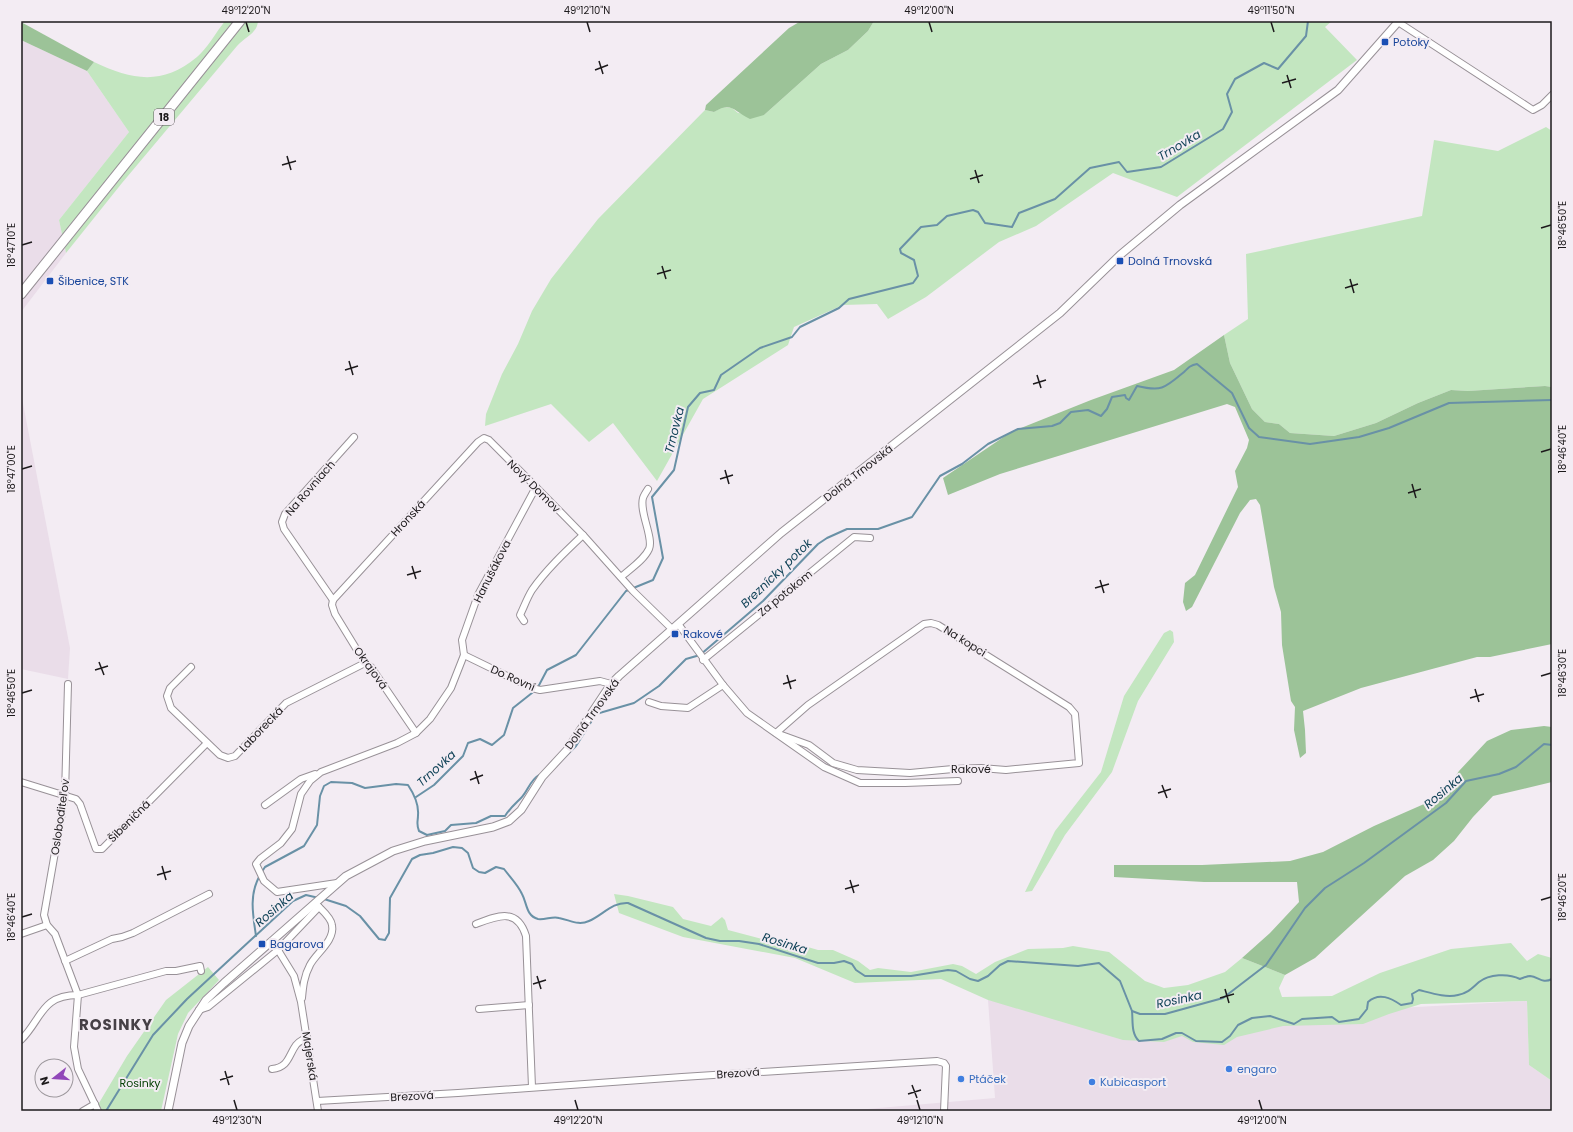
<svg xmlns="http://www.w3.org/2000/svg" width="1573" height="1132" font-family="Poppins,sans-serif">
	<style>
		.built { fill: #eadde9 }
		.green { fill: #c3e6c0 }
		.forest { fill: #9cc398 }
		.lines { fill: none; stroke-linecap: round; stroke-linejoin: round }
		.stream { stroke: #6991a6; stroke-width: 2 }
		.minor-casing { stroke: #989197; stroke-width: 8 }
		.tertiary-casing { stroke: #989197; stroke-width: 9 }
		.primary-casing { stroke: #989197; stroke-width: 11 }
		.minor { stroke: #fff; stroke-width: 6 }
		.tertiary { stroke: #fff; stroke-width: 7 }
		.primary { stroke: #fff; stroke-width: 9 }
		.ticks { fill: none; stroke: #1d1a1c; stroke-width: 1.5 }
		.transit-dot { fill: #1a4fb4; stroke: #f3ecf3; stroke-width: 1.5 }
		.shop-dot { fill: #3f7fe0; stroke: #f3ecf3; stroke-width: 1.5 }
		.labels { text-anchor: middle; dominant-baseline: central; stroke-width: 4; stroke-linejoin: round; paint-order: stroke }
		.shield { fill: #f3ecf3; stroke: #5d595c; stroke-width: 1 }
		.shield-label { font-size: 10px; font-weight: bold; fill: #1d1a1c }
		.transit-label { font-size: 11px; fill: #164399; stroke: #f3ecf3; text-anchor: start }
		.street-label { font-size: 11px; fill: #1d1a1c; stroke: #f3ecf3 }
		.shop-label { font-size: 11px; fill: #366cbe; stroke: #f3ecf3; text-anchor: start }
		.park-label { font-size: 11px; fill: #074106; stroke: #f3ecf3 }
		.water-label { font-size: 12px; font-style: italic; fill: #104257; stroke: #f3ecf3 }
		.district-label { font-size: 15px; font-weight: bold; letter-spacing: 1px; fill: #464046; stroke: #f3ecf3 }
		.neatline { fill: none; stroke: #1d1a1c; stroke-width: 1.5 }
		.ticks-label { font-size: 10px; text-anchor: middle; fill: #1d1a1c }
	</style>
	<rect width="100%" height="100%" fill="#f3ecf3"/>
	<g class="built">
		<path d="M21,40L87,71L129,132L59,220L66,253L21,312Z"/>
		<path d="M21,393L70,648L68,679L21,669Z"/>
		<path d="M988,1000L1123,1023L1527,1001L1529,1065L1552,1081V1111H844L995,1098Z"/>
	</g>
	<g class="green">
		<path d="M225,21H258C257,34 245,37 237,46L122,183L66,253L59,220L129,132L87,71L94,62C132,80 162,86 197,57C206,50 217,31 225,21Z"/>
		<path d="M874,21H1332L1325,27L1357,60L1177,197L1113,173L1036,226L999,242L926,297L888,319L877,304L843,305L794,327L788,345L703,399L657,481L613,423L589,442L551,404L485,426L486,414L502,374L518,344L532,311L551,279L598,219L705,110L714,112L722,107L732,108L738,113L764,115L821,64L848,50L868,31Z"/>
		<path d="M1546,127L1552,131V387L1545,386L1468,391L1451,390L1418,403L1376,423L1334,436L1290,433L1279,424L1265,422L1252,409L1230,363L1224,335L1248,319L1246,254L1422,216L1434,140L1498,151Z"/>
		<path d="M1170,630L1173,632L1174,642L1138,701L1112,772L1065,835L1032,891L1025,892L1055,831L1101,772L1124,696L1164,633Z"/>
		<path d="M614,894L628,896L673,907L683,919L711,926L722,917L725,920L728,930L781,944L801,945L818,950H833L858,961L870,970L878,968L911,972L953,964L962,966L976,974L995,962L1028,949L1063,948L1073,946L1109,952L1145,981L1164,988L1188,985L1225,972L1242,958L1285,975L1279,988L1282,997L1332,996L1380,973L1451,949L1511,943L1527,961L1538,954L1552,958V1081L1529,1065L1527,1001L1421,1004L1389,1014L1363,1024L1283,1026L1237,1037L1224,1045L1193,1042L1182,1036L1164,1042L1123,1040L988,1000L941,979L855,983L795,958L683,937L619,913Z"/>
		<path d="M208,967L219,980L188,1013L178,1034L161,1111H87L99,1103L127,1056L166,1000Z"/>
	</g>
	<g class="forest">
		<path d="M801,21H874L868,31L848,50L821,64L764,115L750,119C734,111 731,101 714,112L705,110L706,105L789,28Z"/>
		<path d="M21,22L94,62L87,71L21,40Z"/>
		<path d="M1224,335L1230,363L1252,409L1265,422L1279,424L1290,433L1334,436L1376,423L1418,403L1451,390L1468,391L1545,386L1552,387V644L1490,657H1477L1361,688L1303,711L1305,730L1306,753L1300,758L1294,730L1295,707L1291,701L1282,645L1281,612L1274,587L1260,505L1256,499L1250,500L1240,513L1192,607L1186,611L1183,602L1185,583L1195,575L1238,487L1235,471L1247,448L1249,440L1235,407L1227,404L1000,474L948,495L943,478L1011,432L1091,400L1174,370Z"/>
		<path d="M1544,726L1552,727V782L1493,796L1473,817L1454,841L1433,860L1405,876L1315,958L1285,975L1242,958L1270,933L1299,902L1297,882H1204L1114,877V865H1202L1290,861L1323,852L1374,826L1440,797L1459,771L1487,741L1511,730Z"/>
	</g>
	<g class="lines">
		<g class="stream">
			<path d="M554,768L576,746L596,714L634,703L659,686L686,659L700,655L763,601L818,544L827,538L847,529H878L912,517L940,476L962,464L988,444L1018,429L1052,426L1060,423L1071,412L1088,410L1101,416L1107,409L1112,397L1125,395L1126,398L1129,400L1137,386C1162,392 1165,388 1184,372C1189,367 1191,365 1197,364L1232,393L1249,428L1259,437L1310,444L1359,437L1389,428L1449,403L1552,400"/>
			<path d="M416,797L434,785L463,756L468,743L480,739L492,745L504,735L513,708L537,689L547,670L576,655L626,591L653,580L663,558L652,497L674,470L688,407L700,393L714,390L721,375L760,348L792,337L800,327L839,308L849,299L913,283L918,276L914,260L901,253L900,249L921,227L937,225L947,216L973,210L978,212L985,223L1012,227L1019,213L1055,199L1090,168L1119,162L1127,172L1161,167L1223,129L1232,112L1227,94L1235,79L1264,63L1278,69L1306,36L1308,21"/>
			<path d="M261,873L265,867L304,846L317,825L320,796L324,786L331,782L352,783L365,788L396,784L408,785C414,794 419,804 418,815C418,822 416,824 419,831L427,835L445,831L451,825L476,823L491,816H505C510,808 515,804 521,798C528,791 530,780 539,775"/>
			<path d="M324,899L346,906L360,916L379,939L385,940L389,933L390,898L412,859L420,855L433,853L453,847L462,848L468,853L473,868L479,872L485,873L496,867L504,869C510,877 518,885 522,894C527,903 526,916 538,919C545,920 553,916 559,918C570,920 578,926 589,921C603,915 612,902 628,903L706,938L720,941H739L759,944L818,963H834L844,961L852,964L856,970L865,976H911L948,970L956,971L970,979L978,981L988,976L1000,965L1008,961L1078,966L1099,963L1120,981L1132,1011L1140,1014H1165L1223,998L1266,965L1305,908L1325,888L1364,863L1446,803L1466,781L1499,774L1516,767L1544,744L1552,745"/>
			<path d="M256,936C253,915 249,896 259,877"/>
			<path d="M1132,1011C1133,1021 1131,1034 1139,1041L1162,1039L1176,1033H1182L1196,1041L1222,1042L1230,1036L1238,1025L1252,1018L1270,1016L1294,1024L1302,1019L1332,1017L1339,1022L1359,1019L1367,1009L1368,1002C1379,992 1391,998 1401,1005L1412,1003L1413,999L1412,994L1419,990C1431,993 1446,998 1458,995C1468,993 1472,988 1479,982C1489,974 1508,973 1520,979C1523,978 1527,976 1530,976C1539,977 1542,984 1552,979"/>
			<path d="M106,1111L153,1035L187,999L293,901L306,895L319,898"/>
		</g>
		<defs>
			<g id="minor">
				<path d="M1398,22L1533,110L1542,105L1552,95"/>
				<path d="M621,577C630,569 644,560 649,549C654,538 639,512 643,498C644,495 646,492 648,489"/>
				<path d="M333,600L478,442L484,438L489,440L536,487L583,535L633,591L673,630"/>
				<path d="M333,600L284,529L282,522L285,514L354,437"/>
				<path d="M333,600L332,605L335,614L365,663L371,667L416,733"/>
				<path d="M524,621L520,615C524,607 527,598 532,590C546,570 565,552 583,535"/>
				<path d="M931,623L938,625L1069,707L1075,714L1079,763L1006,770L981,768L953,769L910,773L857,770L833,763L809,745L776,733L808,705L924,624Z"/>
				<path d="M679,625L723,685L747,713L824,767L860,783H905L958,781"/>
				<path d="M464,655L532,688L540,690L600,681L611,684"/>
				<path d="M703,660L854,537L870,538"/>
				<path d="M191,667L170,688L167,696L171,708L220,755L228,758L235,756L286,703L365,663"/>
				<path d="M68,684L65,795L44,915L47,925L55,934L78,995L74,1047L78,1069L98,1111"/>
				<path d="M649,702L661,706L688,708L723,685"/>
				<path d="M21,782L76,799L80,804L96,849H102L207,743"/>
				<path d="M265,805L301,779L315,774"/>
				<path d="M337,883L277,892L264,881L256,864L260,859L281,843L292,829L301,794L310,781L321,772L397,743L416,733L430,719L451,688L464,655L462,640L478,595L536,487"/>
				<path d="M476,924C497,916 517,907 526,936L532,1087"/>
				<path d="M21,934L47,925"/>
				<path d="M278,950L294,976L301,1002L318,1111"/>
				<path d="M65,961L112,939L122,937L133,933L209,894"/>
				<path d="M302,998C303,987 304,976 310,965C316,953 335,941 332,925C331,918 324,912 319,907"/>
				<path d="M479,1009L529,1005"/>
				<path d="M199,1010L208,1007L278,950L319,907L315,903"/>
				<path d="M21,1040C42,1019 41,995 78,995L166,971H176L200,966L201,971"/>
				<path d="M272,1069C289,1067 288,1056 296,1045C299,1041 303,1040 307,1037"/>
				<path d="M317,1101L458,1093L682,1077L937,1061L944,1063L946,1066L944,1111"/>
				<path d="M83,1111L95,1104"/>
			</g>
			<path id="tertiary" d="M168,1111L182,1043L189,1026L206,1000L224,983L346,876L393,851L425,841L493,827L509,821L521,810L542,777L567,750L611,684L619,676L781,533L1060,313L1120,255L1180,205L1338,90L1399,21"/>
			<path id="primary" d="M21,294L240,21"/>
		</defs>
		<use href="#minor" class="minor-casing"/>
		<use href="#tertiary" class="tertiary-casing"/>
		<use href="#primary" class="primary-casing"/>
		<use href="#minor" class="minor"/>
		<use href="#tertiary" class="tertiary"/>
		<use href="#primary" class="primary"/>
	</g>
	<path class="ticks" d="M246,22L249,32M587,22L590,32M929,22L932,32M1271,22L1274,32M599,61L603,74M595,70L608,65M1287,75L1291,88M1282,83L1296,79M287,156L291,170M282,165L296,161M975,170L979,183M970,179L983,175M1541,228L1551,225M22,245L32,242M662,266L666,279M657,274L671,270M1350,279L1354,293M1345,288L1358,284M349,361L353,375M345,370L358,366M1037,375L1041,388M1033,384L1046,380M1541,452L1551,449M22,469L32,466M725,470L729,484M720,479L733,475M1412,484L1416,498M1408,493L1421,489M412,566L416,579M407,575L421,571M1100,580L1104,593M1095,588L1109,584M99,662L104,675M95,670L108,666M787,675L791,689M1541,676L1551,673M783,684L796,680M1475,689L1479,702M22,693L32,690M1470,698L1484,694M475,771L479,784M470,780L483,775M1162,785L1167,798M1158,793L1171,789M162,866L166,880M157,875L171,871M850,880L854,893M845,889L859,885M1541,900L1551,897M22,917L32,914M537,976L541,989M533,984L546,980M1225,989L1229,1003M1220,998L1234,994M225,1071L229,1085M220,1080L233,1076M912,1085L917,1098M908,1094L921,1090M234,1100L237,1110M575,1100L578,1110M917,1100L920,1110M1259,1100L1262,1110"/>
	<g class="transit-dot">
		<rect x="1381" y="38" width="8" height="8" rx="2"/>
		<rect x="1116" y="257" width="8" height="8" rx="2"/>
		<rect x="46" y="277" width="8" height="8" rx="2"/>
		<rect x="671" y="630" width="8" height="8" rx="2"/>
		<rect x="258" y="940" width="8" height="8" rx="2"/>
	</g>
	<g class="shop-dot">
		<circle cx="1229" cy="1069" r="4"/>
		<circle cx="961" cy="1079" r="4"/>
		<circle cx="1092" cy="1082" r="4"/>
	</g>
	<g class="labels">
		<rect class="shield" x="154" y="109" width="20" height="16" rx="3"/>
		<g class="shield-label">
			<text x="164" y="117">18</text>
		</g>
		<g class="transit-label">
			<text x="1393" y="42">Potoky</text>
			<text x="1128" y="261">Dolná Trnovská</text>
			<text x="58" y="281">Šibenice, STK</text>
			<text x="683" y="634">Rakové</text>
			<text x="270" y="944">Bagarova</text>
		</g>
		<g class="street-label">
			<text transform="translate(858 473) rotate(-38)">Dolná Trnovská</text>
			<text transform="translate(534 486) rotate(45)">Nový Domov</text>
			<text transform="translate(310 488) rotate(-49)">Na Rovniach</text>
			<text transform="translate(408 518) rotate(-47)">Hronská</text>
			<text transform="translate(492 571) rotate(-63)">Hanušákova</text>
			<text transform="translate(785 593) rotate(-39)">Za potokom</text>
			<text transform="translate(965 641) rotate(32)">Na kopci</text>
			<text transform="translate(371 668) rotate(54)">Okrajová</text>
			<text transform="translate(513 678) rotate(24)">Do Rovní</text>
			<text transform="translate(592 714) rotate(-54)">Dolná Trnovská</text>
			<text transform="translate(261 729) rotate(-46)">Laborecká</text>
			<text x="971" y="769">Rakové</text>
			<text transform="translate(60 817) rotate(-82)">Osloboditeľov</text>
			<text transform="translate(129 821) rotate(-45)">Šibeničná</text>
			<text transform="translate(310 1056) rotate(81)">Majerská</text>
			<text transform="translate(738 1073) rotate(-4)">Brezová</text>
			<text transform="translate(412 1096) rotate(-3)">Brezová</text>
		</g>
		<g class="shop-label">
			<text x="1237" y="1069">engaro</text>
			<text x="969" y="1079">Ptáček</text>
			<text x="1100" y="1082">Kubicasport</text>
		</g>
		<g class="park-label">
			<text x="140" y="1083">Rosinky</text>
		</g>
		<g class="water-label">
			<text transform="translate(1179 145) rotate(-31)">Trnovka</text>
			<text transform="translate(674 430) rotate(-76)">Trnovka</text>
			<text transform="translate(776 573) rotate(-44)">Breznícky potok</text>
			<text transform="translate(436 768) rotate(-42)">Trnovka</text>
			<text transform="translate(1443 791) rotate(-40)">Rosinka</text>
			<text transform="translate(274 909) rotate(-41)">Rosinka</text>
			<text transform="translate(785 943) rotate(17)">Rosinka</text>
			<text transform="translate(1179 999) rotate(-12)">Rosinka</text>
		</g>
		<g class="district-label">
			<text x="116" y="1024">ROSINKY</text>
		</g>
	</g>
	<rect width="1573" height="1132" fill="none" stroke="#f3ecf3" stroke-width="44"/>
	<g transform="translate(54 1078) rotate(253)"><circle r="19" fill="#f3ecf3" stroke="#9d989d"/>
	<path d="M0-3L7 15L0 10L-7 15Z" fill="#9147b9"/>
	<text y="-6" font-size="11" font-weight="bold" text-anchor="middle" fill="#1d1a1c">N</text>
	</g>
	<rect x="22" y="22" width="1529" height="1088" class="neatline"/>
	<g class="ticks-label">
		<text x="246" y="14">49°12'20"N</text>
		<text x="587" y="14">49°12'10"N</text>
		<text x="929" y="14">49°12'00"N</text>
		<text x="1271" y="14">49°11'50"N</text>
		<text transform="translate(1562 225) rotate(-90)" y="4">18°46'50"E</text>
		<text transform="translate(11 245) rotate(-90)" y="4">18°47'10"E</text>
		<text transform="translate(1562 449) rotate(-90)" y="4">18°46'40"E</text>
		<text transform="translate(11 469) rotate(-90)" y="4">18°47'00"E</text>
		<text transform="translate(1562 673) rotate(-90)" y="4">18°46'30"E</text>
		<text transform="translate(11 693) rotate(-90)" y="4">18°46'50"E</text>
		<text transform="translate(1562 897) rotate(-90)" y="4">18°46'20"E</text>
		<text transform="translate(11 917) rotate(-90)" y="4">18°46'40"E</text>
		<text x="237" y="1124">49°12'30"N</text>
		<text x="578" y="1124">49°12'20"N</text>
		<text x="920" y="1124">49°12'10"N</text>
		<text x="1262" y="1124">49°12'00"N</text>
	</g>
</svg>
